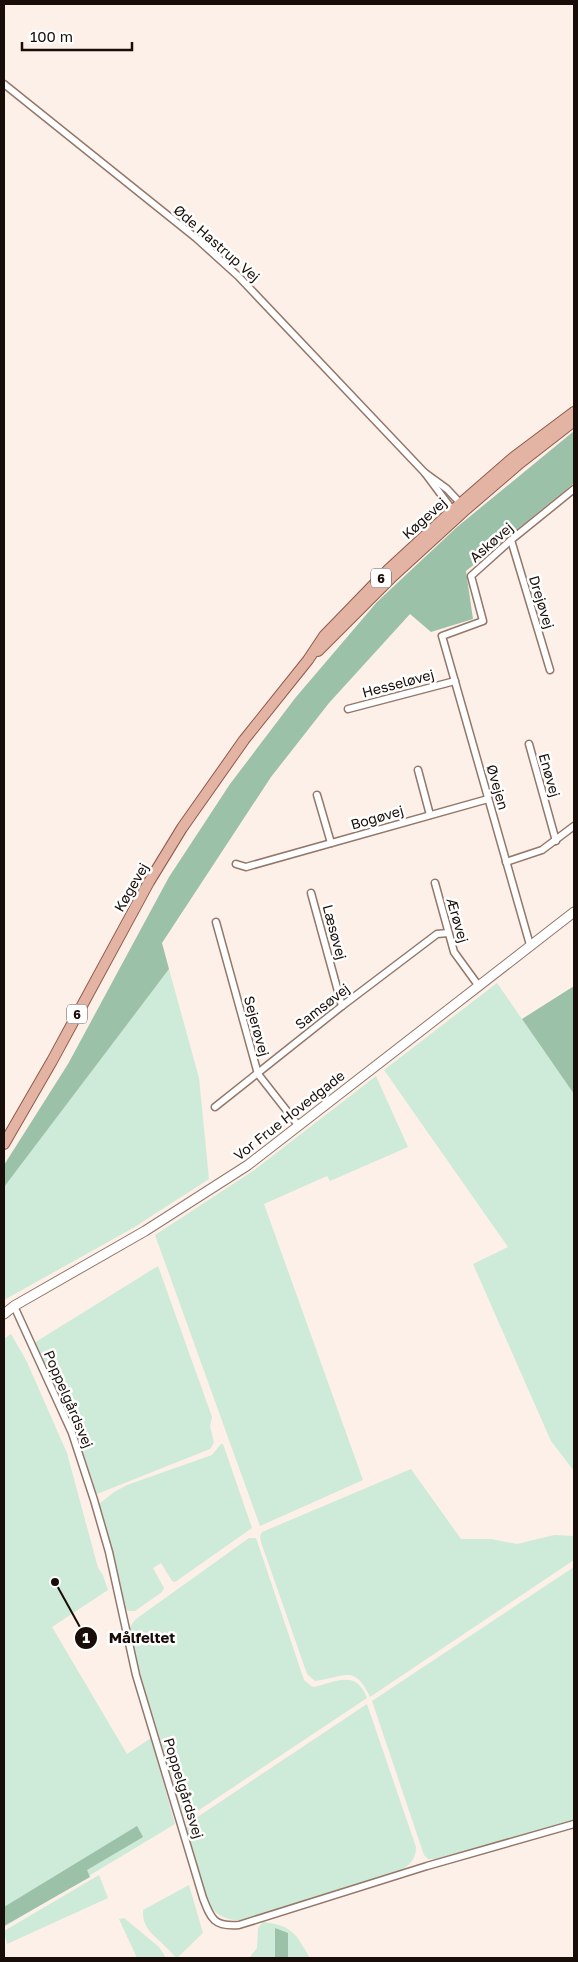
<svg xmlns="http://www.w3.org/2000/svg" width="578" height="1962" font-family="'Golos Text',sans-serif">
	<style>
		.green { fill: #ceead8 }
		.forest { fill: #9cc1a9 }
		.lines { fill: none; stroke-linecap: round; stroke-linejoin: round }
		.street-casing { stroke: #947769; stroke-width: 9 }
		.secondary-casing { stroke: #947769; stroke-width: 11 }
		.primary-casing { stroke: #905946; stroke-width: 12 }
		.street { stroke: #fff; stroke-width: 6 }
		.secondary { stroke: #fff; stroke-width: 9 }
		.primary { stroke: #e3b4a4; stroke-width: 10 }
		.labels { text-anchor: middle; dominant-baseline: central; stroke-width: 5; stroke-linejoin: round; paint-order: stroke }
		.shield { fill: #fff; stroke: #5d5652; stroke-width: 1 }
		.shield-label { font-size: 12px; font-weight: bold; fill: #180d08 }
		.street-label { font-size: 14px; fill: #180d08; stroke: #fff }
		.leader { fill: none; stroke: #180d08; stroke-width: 2 }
		.callout-dot { fill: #180d08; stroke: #fff; stroke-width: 2 }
		.mark-label { font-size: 15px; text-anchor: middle; font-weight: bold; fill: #fff }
		.callout-label { font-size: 15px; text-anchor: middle; font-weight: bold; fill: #180d08; stroke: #fff; stroke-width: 5; stroke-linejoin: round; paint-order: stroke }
	</style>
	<rect width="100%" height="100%" fill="#fdf0e9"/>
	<g class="green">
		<path d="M169,969L199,1078L209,1179L133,1228L4,1300V1185Z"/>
		<path d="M497,983L574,1094V1471L551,1441L473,1264L508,1247L384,1070Z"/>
		<path d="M376,1076L408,1147L330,1181L327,1176L264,1204L363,1480L260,1526L155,1235L253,1171Z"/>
		<path d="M158,1266L212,1417L210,1426L214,1443L210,1449L97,1494L76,1431L34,1343Z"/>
		<path d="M11,1334L26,1360L67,1453L98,1568L103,1575L108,1590L52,1627L127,1754L151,1738L175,1824L4,1927V1339Z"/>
		<path d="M221,1444H223L252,1528L175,1582L172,1581L161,1563L153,1568L164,1588L162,1592L135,1611H129L124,1608L99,1504L114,1492L127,1485L212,1455Z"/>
		<path d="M411,1469L461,1539H491L517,1544L554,1535L574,1536V1560L370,1697C354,1663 344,1678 315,1681L307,1674L261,1542L260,1536L262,1532Z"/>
		<path d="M249,1538H256L304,1680L311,1686L314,1687C336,1682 356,1669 367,1698L190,1816H184L135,1658L129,1630L131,1625L136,1619Z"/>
		<path d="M574,1567V1821L436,1859H428L424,1855L372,1701Z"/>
		<path d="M367,1704L416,1847C416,1857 412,1863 403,1869L244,1920C224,1922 212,1913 204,1895L187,1830V1824Z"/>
		<path d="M99,1875L108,1898L7,1944L4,1931Z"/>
		<path d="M189,1885L203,1933L177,1958C173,1955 172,1953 168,1949C156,1936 142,1930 143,1910Z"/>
		<path d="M124,1918L159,1947L166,1958H137L119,1919Z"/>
		<path d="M263,1922C292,1925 296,1934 310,1958H249L257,1948L258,1928Z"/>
	</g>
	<g class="forest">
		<path d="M574,431V483L466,571L473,619L431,632L410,614L329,703L271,777L162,943L169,969L4,1187V1165L68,1064L169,877L230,784L296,697L377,602L457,527Z"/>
		<path d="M574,986V1094L522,1019Z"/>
		<path d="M137,1826L143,1837L87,1870L90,1877L4,1926V1907Z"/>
		<path d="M275,1928L288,1933V1958H275Z"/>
	</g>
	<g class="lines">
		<defs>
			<g id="street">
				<path d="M4,84L196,238L238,276L425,473L451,508L455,511"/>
				<path d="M425,473L447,489L462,505"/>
				<path d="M511,540L550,670"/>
				<path d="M348,709L455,681"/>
				<path d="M529,744L556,841"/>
				<path d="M418,770L430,815"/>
				<path d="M317,795L331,843"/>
				<path d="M506,862L542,850L574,826"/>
				<path d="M236,864L246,867L488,799"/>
				<path d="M435,883L454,952L478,985"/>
				<path d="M311,893L342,1006"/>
				<path d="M216,922L258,1074L298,1125"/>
				<path d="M530,945L442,636L483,621L471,576L511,540L574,489"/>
				<path d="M215,1107L342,1006L437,934L448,933"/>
				<path d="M14,1306L72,1433L94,1500L109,1552L136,1675L203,1898C211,1919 214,1927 239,1925L427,1866L574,1824"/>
			</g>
			<path id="secondary" d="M4,1314L14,1306L145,1231L248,1165L574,912"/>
			<g id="primary">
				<path d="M318,651L393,576L463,512L520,463L574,421"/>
				<path d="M4,1144L52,1061L149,882L182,828L244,740L308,660L324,636L388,570L453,510L514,457L574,412"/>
			</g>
		</defs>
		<use href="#street" class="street-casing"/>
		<use href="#secondary" class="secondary-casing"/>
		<use href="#primary" class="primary-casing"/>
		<use href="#street" class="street"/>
		<use href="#secondary" class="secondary"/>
		<use href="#primary" class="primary"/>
	</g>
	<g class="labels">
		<g class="shield">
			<rect x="371" y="568.5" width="20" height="19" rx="4"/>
			<rect x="67" y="1004.5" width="20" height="19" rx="4"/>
		</g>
		<g class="shield-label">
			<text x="381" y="578">6</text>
			<text x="77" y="1014">6</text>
		</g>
		<g class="street-label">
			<text transform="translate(217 243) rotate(41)">Øde Hastrup Vej</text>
			<text transform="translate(424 518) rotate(-42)">Køgevej</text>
			<text transform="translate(491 542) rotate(-41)">Askøvej</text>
			<text transform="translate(542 602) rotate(73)">Drejøvej</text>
			<text transform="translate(398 683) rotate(-15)">Hesseløvej</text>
			<text transform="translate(550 775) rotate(74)">Enøvej</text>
			<text transform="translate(498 787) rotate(74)">Øvejen</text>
			<text transform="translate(377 817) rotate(-16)">Bogøvej</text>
			<text transform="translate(131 887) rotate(-60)">Køgevej</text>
			<text transform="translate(458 920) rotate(74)">Ærøvej</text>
			<text transform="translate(335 932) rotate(75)">Læsøvej</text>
			<text transform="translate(322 1006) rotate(-38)">Samsøvej</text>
			<text transform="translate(257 1026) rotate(75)">Sejerøvej</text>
			<text transform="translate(289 1115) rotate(-38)">Vor Frue Hovedgade</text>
			<text transform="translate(69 1399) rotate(67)">Poppelgårdsvej</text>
			<text transform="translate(184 1788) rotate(73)">Poppelgårdsvej</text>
		</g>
	</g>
	<path class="leader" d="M55 1582L86 1638"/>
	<g class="callout-dot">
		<circle cx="55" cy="1582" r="5"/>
		<circle cx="86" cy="1638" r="12"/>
	</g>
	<g class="mark-label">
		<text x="86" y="1643">1</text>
	</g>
	<g class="callout-label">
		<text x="142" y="1643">Målfeltet</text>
	</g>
	<rect width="578" height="1962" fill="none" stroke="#180d08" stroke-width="10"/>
	<path d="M22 42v8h110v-8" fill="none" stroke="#180d08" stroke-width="2.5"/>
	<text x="30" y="42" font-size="15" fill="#180d08" stroke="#ffffff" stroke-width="4" paint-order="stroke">100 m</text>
</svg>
